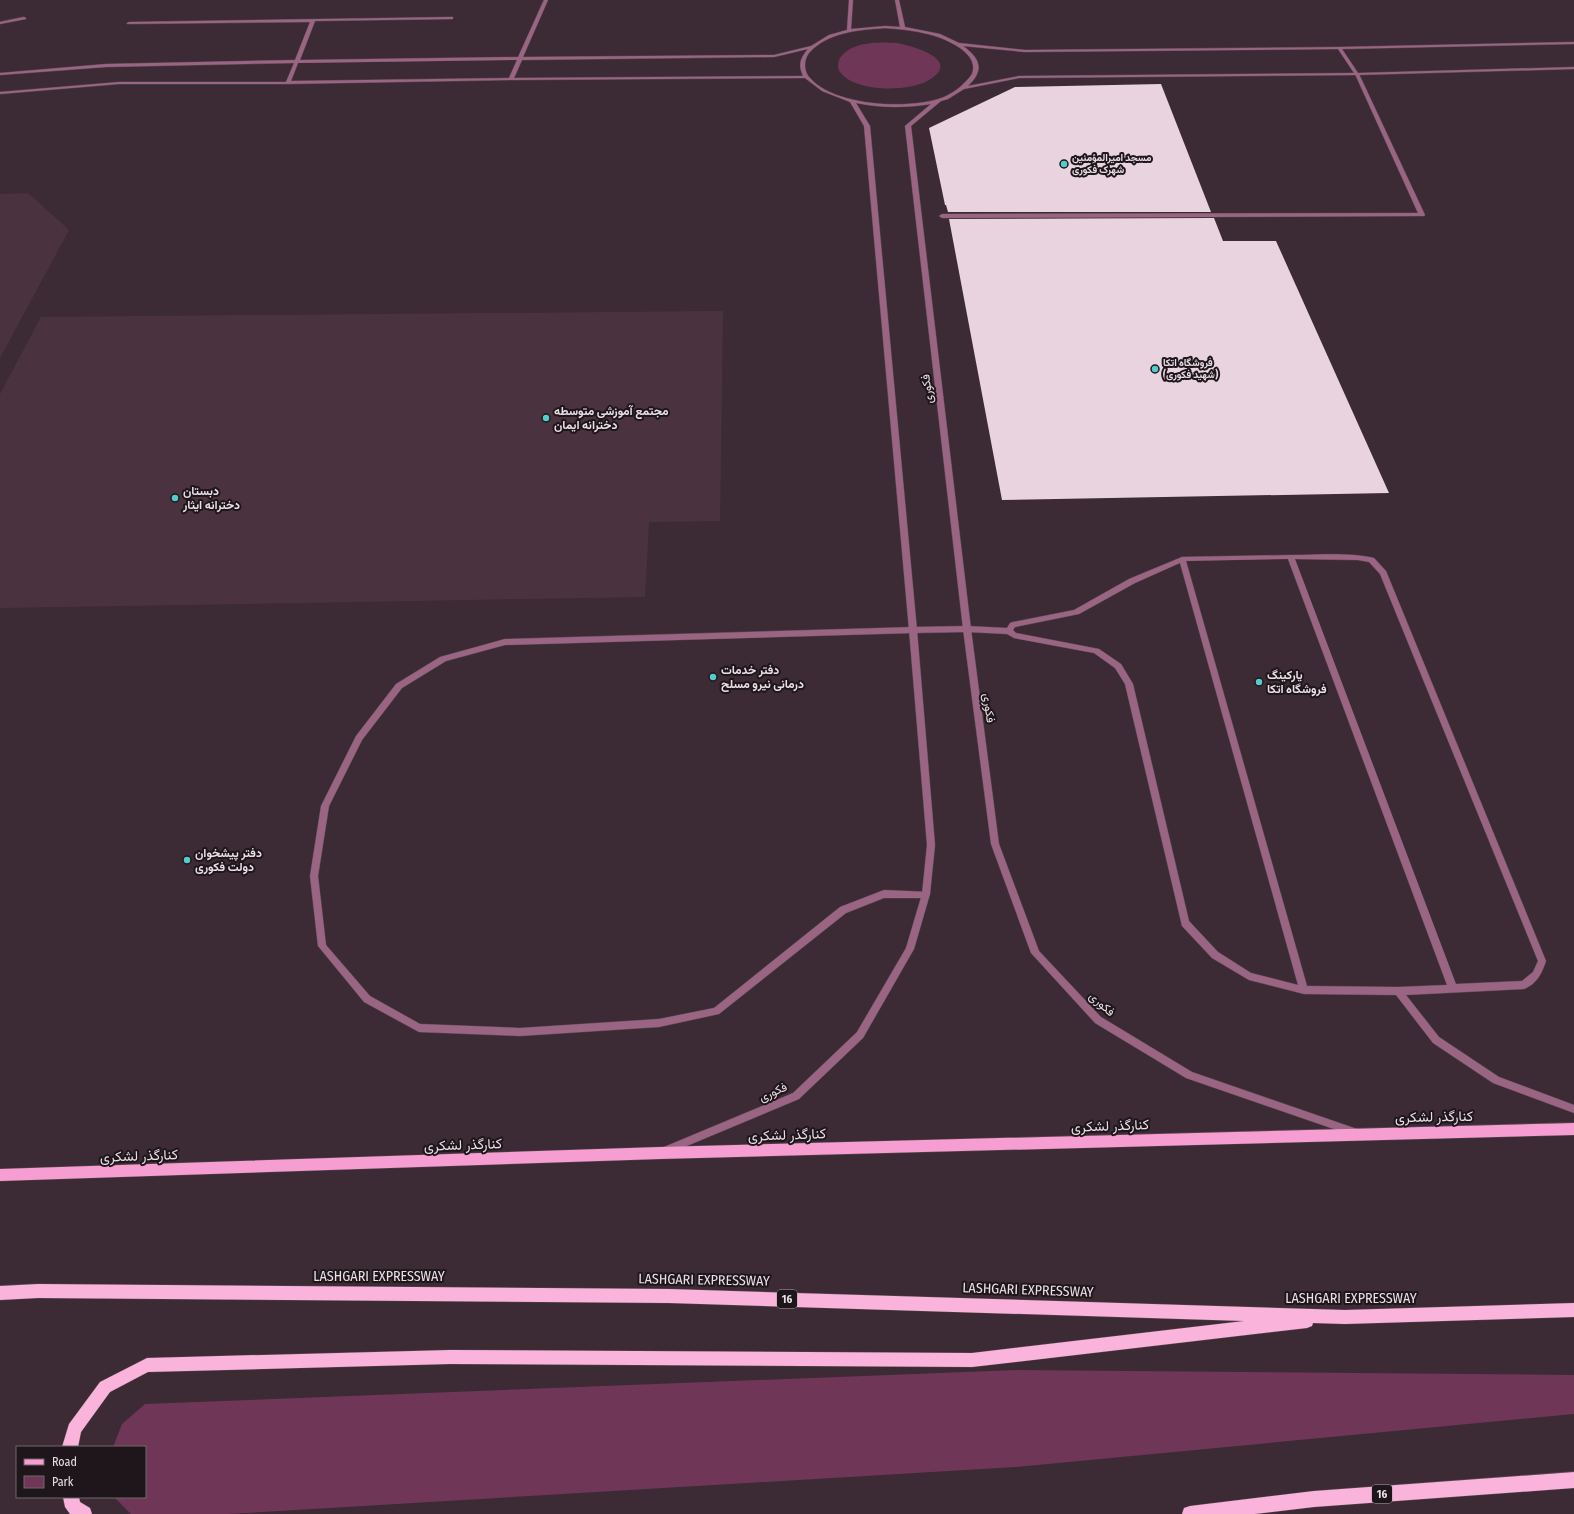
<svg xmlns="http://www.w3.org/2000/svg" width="1574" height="1514" font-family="'Fira Sans Condensed',Vazirmatn,sans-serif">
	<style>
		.built { fill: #4a333f }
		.green { fill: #6f3658 }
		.building { fill: #e8d3de }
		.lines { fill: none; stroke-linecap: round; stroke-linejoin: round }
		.service-casing { stroke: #584850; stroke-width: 1 }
		.minor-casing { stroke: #584850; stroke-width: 1 }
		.primary-casing { stroke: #584850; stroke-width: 1 }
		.trunk-casing { stroke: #584850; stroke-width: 1 }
		.service { fill: #9a6483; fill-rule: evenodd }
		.minor { fill: #9a6483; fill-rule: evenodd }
		.primary { fill: #f69ed1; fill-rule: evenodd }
		.trunk { fill: #fab3db; fill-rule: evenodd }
		.poi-dot { fill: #52cdcc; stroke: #1e161a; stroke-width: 1.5 }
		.labels { text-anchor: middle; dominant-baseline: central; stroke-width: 4; stroke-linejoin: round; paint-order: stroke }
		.far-poi-label { font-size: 10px; font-weight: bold; fill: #eadfe5; stroke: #1e161a; text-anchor: start }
		.shield { fill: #1e161a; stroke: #ada3a8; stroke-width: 1 }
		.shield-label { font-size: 11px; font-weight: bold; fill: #eadfe5 }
		.street-label { font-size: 12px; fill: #eadfe5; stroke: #1e161a }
		.poi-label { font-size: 12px; font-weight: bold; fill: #eadfe5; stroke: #1e161a; text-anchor: start }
		.near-street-label { font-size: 14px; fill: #eadfe5; stroke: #1e161a }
	</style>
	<rect width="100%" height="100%" fill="#3c2b34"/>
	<g class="built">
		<path d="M28,193L69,230L0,358V194Z"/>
		<path d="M723,311L720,521L649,522L645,597L0,608V394L41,317Z"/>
	</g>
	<g class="green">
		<path d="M897,43C913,46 963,60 929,80C910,92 855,93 840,72C837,68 838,62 840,58C852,41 880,42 897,43Z"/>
		<path d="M1016,1370L1574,1375V1414L1015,1467L229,1514H131L114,1497H145V1447H113L122,1424L145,1404Z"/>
	</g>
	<g class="building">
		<path d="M1161,84L1211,212H948L946,205H945L929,128L1015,87Z"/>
		<path d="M1214,218L1223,241H1276L1389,493L1002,500L949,219Z"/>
	</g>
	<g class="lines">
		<defs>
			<g id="service">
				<path d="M1355,73L1359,74L1425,215L1424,216L942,218L939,216L942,214L1418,213L1355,74Z"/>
				<path d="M1291,555C1316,555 1349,552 1374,558L1386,571L1546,961C1542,973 1537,984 1524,989L1406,995L1439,1037L1499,1077L1574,1105V1113L1493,1083L1433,1043L1396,995L1304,994L1249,980L1212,958L1182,926L1125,684L1115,668L1094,653L1014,638L1007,634L967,632L913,633L505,645L446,661L402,688L362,740L329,806L318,876L326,945L370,996L420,1024L520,1028L659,1019L714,1008L840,907L884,890L929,892L930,894L929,896L926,898H884L846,913L719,1014L659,1027L520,1036L419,1032L364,1002L318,946L310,876L321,806L356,736L396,684L440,657L505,639L913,627L967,626L1007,628L1010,623L1013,622L1074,610L1129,579L1182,557ZM1288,559L1447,985L1398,987L1307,986L1186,561ZM1295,559L1358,560L1369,562L1380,574L1538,961L1533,972L1522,981L1456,984ZM1180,563L1298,985L1251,973L1218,952L1189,921L1133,684L1121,664L1099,649L1016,633L1013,630L1015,627L1079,614L1135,583Z"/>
			</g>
			<g id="minor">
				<path d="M544,0H548L523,57L774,55L811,46L829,35L847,30L849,0H853L851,29L885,26L900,27L895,0H899L905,27L940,34L959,43L1025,50L1339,47L1574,42V44L1342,49L1358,73L1574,67V69L1357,75L1019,78L964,89L948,99L941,101L911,126L971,629L999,844L1039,951L1101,1017L1192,1072L1357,1129L1359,1132L1357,1135L1354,1136L1186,1078L1095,1023L1031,953L991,844L963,629L905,126L931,104C906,108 881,108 856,103L870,126L917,630L935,845L930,894L914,949L863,1038L799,1099L670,1153L667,1155L664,1153L662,1150L664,1147L793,1093L857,1032L906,948L922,894L927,845L909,630L864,126L850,102L822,91L805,78L511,80L288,84H119L0,94V92L119,82H286L294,63L106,67L0,75V73L106,64L295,60L310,22L127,24V23L129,22L451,17H453V19L315,21L300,60L518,57ZM885,28C911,30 938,33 960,48C969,55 976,62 972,74C965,84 955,92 944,97C912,110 835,107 810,78C804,72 803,61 809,53C828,32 858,30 885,28ZM963,46L1025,52L1338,49L1354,73L1019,76L968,86C985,70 980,58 963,46ZM808,49C800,58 798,65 803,76L514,78L522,60L774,57ZM517,60L509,78L291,81L298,63Z"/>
				<path d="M24,17L26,18V19L0,24V22Z"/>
			</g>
			<path id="primary" d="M1574,1123V1135L660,1159L0,1181V1169L660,1147Z"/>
			<g id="trunk">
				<path d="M38,1284L669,1289L1345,1310L1574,1303V1317L1345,1324L1313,1323L1312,1326L1307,1328L972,1367L450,1364L148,1372L110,1392L81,1432L78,1447H62L69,1424L100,1382L147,1358L450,1350L972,1353L1244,1321L669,1303L38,1298L0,1300V1286Z"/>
				<path d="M1574,1472V1488L1314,1507L1255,1514H1182L1184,1508L1190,1506L1314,1491Z"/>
				<path d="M63,1497H79L80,1502L90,1508L92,1514H70L65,1507Z"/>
			</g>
		</defs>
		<use href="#service" class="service-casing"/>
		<use href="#minor" class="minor-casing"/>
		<use href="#primary" class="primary-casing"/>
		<use href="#trunk" class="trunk-casing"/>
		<use href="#service" class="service"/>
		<use href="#minor" class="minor"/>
		<use href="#primary" class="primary"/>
		<use href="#trunk" class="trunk"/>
	</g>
	<g class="poi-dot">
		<circle cx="1064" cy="164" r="4"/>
		<circle cx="1155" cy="369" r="4"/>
		<circle cx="546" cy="418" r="4"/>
		<circle cx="175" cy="498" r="4"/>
		<circle cx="713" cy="677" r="4"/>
		<circle cx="1259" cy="682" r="4"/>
		<circle cx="187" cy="860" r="4"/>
	</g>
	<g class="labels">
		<g class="far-poi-label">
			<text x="1072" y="158">مسجد امیرالمؤمنین<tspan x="1072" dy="12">شهرک فکوری</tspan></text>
			<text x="1163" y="363">فروشگاه اتکا<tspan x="1163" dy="12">(شهید فکوری)</tspan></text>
		</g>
		<g class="shield">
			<rect x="777" y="1290" width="20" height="18" rx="3"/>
			<rect x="1372" y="1485" width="20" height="18" rx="3"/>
		</g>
		<g class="shield-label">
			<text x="787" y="1299">16</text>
			<text x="1382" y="1494">16</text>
		</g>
		<g class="street-label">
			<text transform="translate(927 389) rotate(-97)">فکوری</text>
			<text transform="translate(989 708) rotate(83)">فکوری</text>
			<text transform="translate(1102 1004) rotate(42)">فکوری</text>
			<text transform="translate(773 1092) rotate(-24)">فکوری</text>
		</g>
		<g class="poi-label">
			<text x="554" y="411">مجتمع آموزشی متوسطه<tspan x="554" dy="14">دخترانه ایمان</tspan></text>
			<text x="183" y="491">دبستان<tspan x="183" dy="14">دخترانه ایثار</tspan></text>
			<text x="721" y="670">دفتر خدمات<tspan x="721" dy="14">درمانی نیرو مسلح</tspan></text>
			<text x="1267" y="675">پارکینگ<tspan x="1267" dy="14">فروشگاه اتکا</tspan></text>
			<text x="195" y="853">دفتر پیشخوان<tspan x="195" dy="14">دولت فکوری</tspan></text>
		</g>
		<g class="near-street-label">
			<text transform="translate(1434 1117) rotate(-1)">کنارگذر لشکری</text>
			<text transform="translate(1110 1126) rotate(-2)">کنارگذر لشکری</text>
			<text transform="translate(787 1135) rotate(-2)">کنارگذر لشکری</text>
			<text transform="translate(463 1145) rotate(-2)">کنارگذر لشکری</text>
			<text transform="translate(139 1156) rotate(-2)">کنارگذر لشکری</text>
			<text x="379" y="1276">LASHGARI EXPRESSWAY</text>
			<text transform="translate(704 1280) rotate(1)">LASHGARI EXPRESSWAY</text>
			<text transform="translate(1028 1290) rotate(2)">LASHGARI EXPRESSWAY</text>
			<text x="1351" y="1298">LASHGARI EXPRESSWAY</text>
		</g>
	</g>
	<rect x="16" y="1446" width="130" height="52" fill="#1e161a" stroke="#70666b"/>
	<rect x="24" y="1459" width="20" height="6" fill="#f69ed1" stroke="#70666b"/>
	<text x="52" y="1466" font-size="12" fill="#eadfe5">Road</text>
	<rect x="24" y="1476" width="20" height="12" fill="#6f3658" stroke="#70666b"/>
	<text x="52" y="1486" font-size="12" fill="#eadfe5">Park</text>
</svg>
